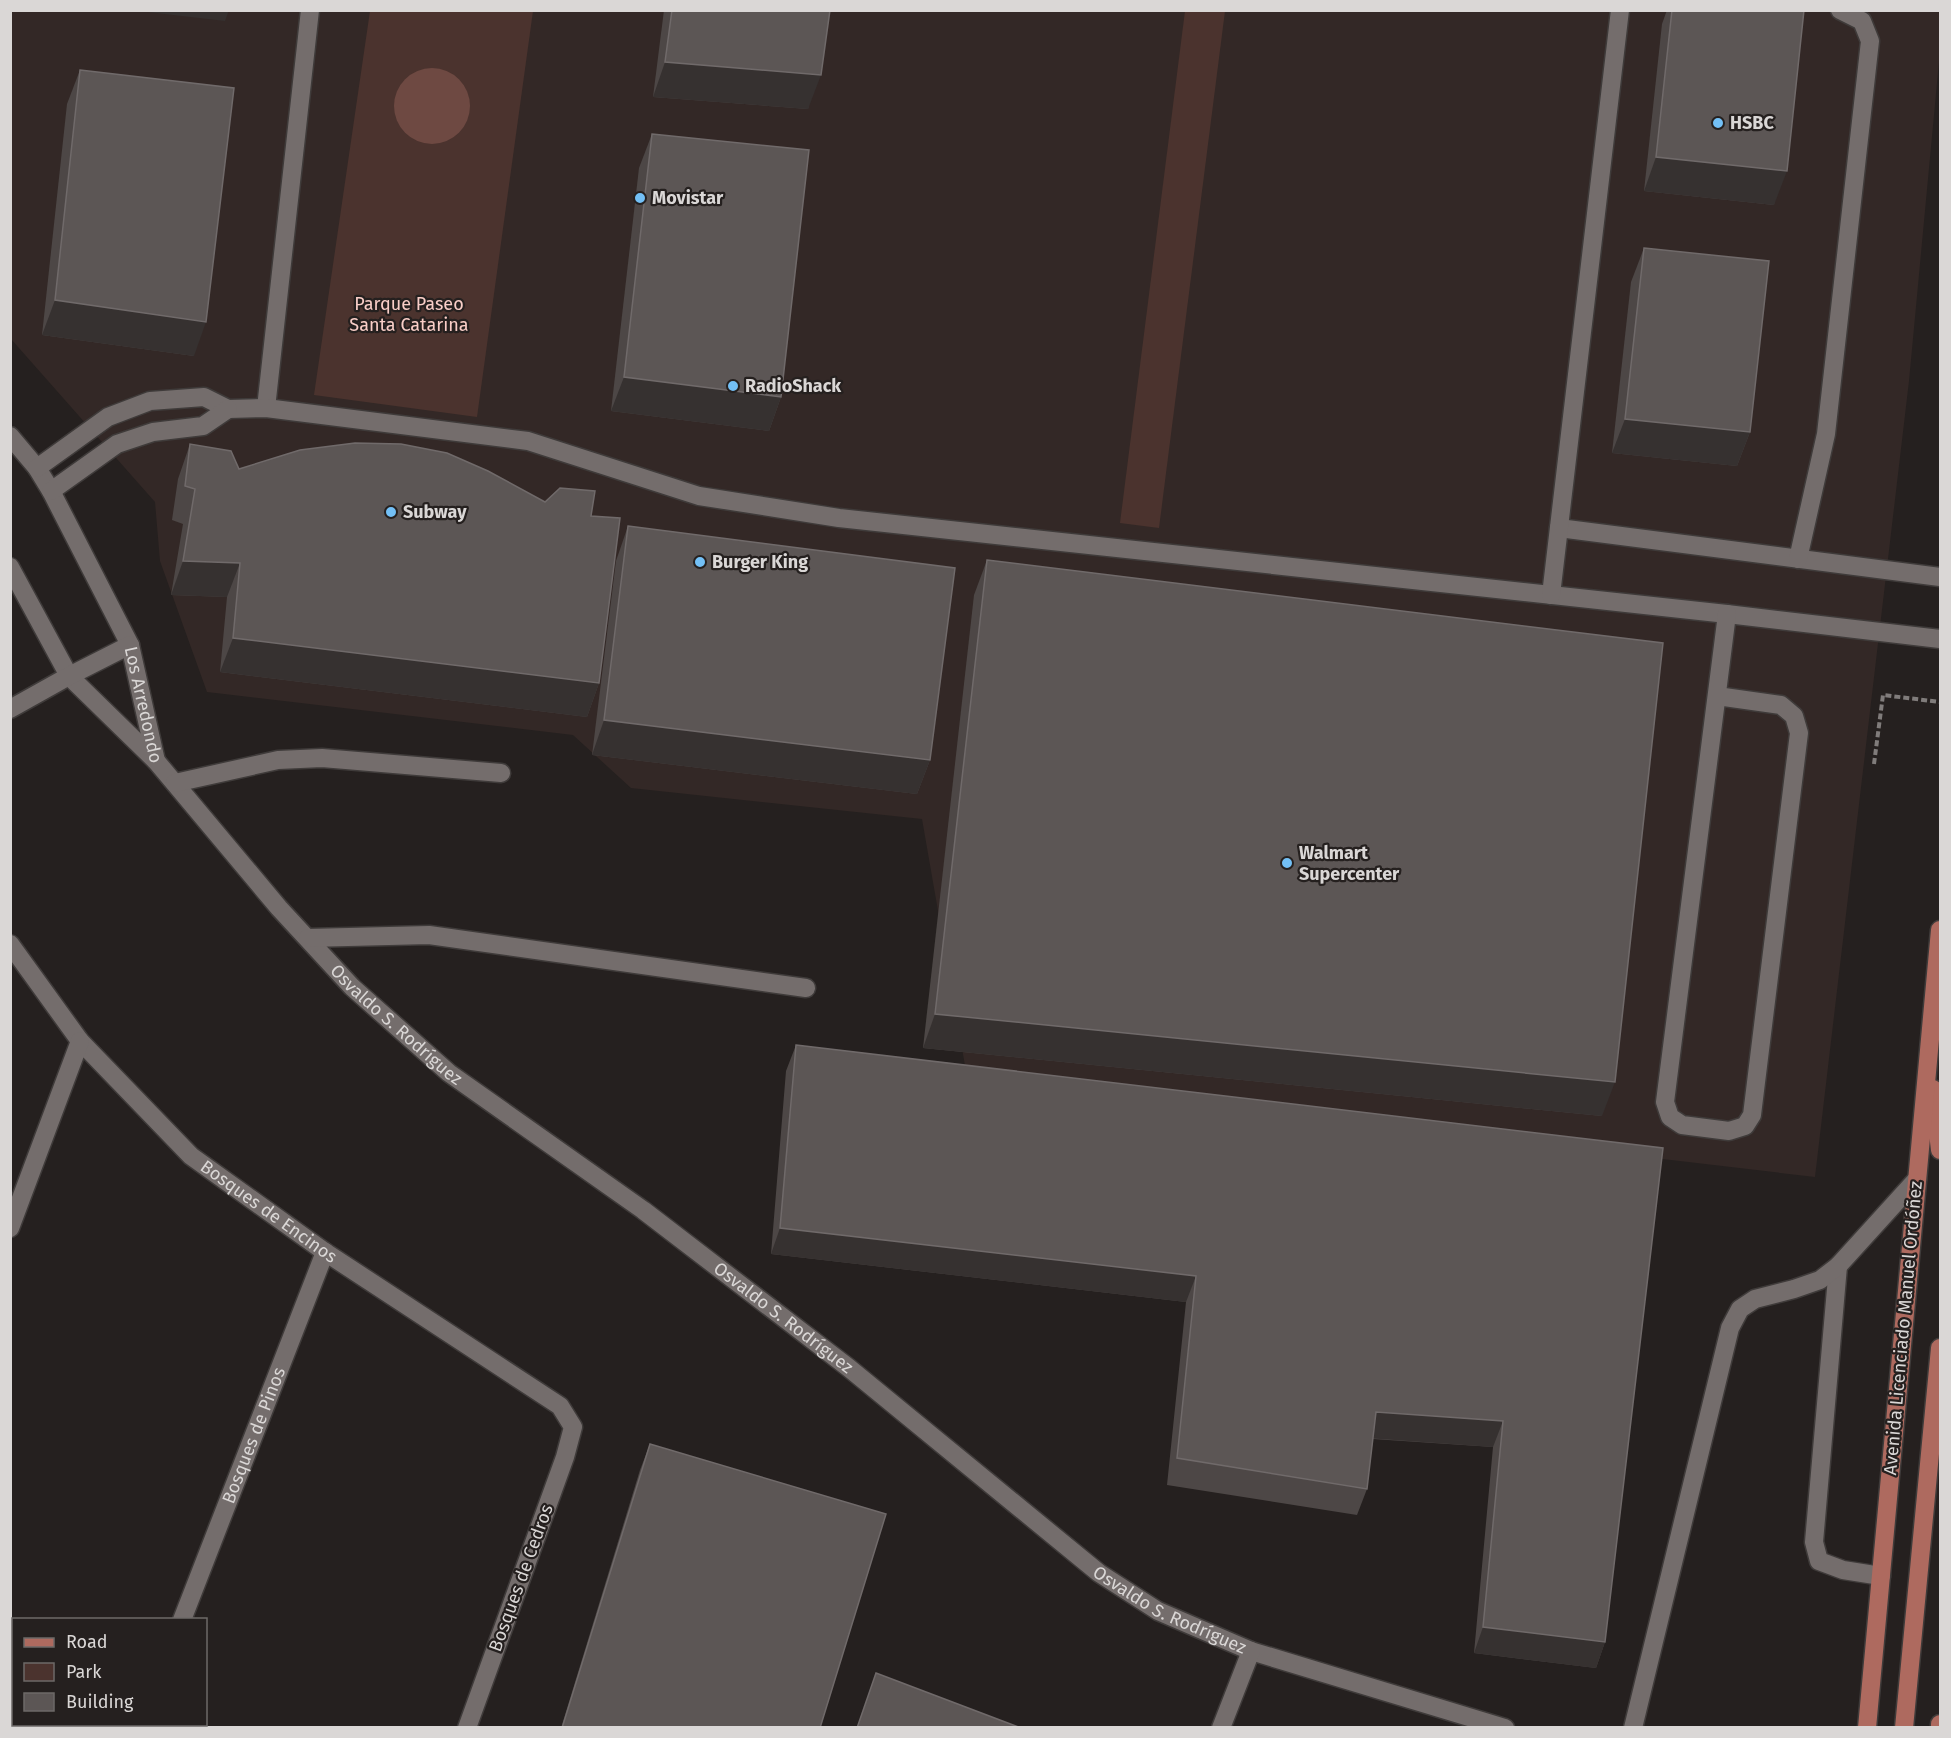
<svg xmlns="http://www.w3.org/2000/svg" width="1951" height="1738" font-family="'Fira Sans',sans-serif">
	<style>
		.built { fill: #332826 }
		.green { fill: #4b332e }
		.water { fill: #6e4942 }
		.lines { fill: none; stroke-linecap: round; stroke-linejoin: round }
		.minor-casing { stroke: #3f3b3a; stroke-width: 21 }
		.major-casing { stroke: #3f3b3a; stroke-width: 21 }
		.path { stroke: #807c7b; stroke-width: 4; stroke-dasharray: 6 3; stroke-linecap: butt }
		.minor { stroke: #746d6c; stroke-width: 18 }
		.major { stroke: #ae6a5f; stroke-width: 18 }
		.wall { fill: #4d4746 }
		.shaded-wall { fill: #363130 }
		.building { fill: #5c5655; stroke: #706a6a; stroke-width: 1.5 }
		.poi-dot { fill: #73c0f6; stroke: #25201f; stroke-width: 2 }
		.labels { text-anchor: middle; dominant-baseline: central; stroke-width: 4.5; stroke-linejoin: round; paint-order: stroke }
		.poi-label { font-size: 18px; font-weight: bold; fill: #dad7d6; stroke: #25201f; text-anchor: start }
		.park-label { font-size: 18px; fill: #f9cec7; stroke: #25201f }
		.street-label { font-size: 18px; fill: #dad7d6; stroke: #25201f }
	</style>
	<rect width="100%" height="100%" fill="#25201f"/>
	<path class="built" d="M10,11H1940V51L1909,381L1815,1177L967,1077L922,819L631,788L573,735L207,692L160,561L155,502L11,339Z"/>
	<g class="green">
		<path d="M370,11H533L477,417L314,395Z"/>
		<path d="M1185,11H1225L1159,528L1120,523Z"/>
	</g>
	<circle class="water" cx="432" cy="106" r="38"/>
	<g class="lines">
		<defs>
			<g id="minor">
				<path d="M266,408L310,10"/>
				<path id="s1" d="M10,436L37,468L51,491L130,645L156,761"/>
				<path d="M37,468L108,417L150,401L204,397L228,409L266,408L528,441L699,496L839,518L1727,614L1940,639"/>
				<path d="M51,491L117,444L153,432L203,426L228,409"/>
				<path d="M1559,528L1940,577"/>
				<path d="M1798,559L1826,434L1870,41L1862,21L1840,10"/>
				<path id="s2" d="M10,567L69,676L156,761L279,908L352,987L449,1073L643,1210L849,1368L1099,1573L1158,1611L1251,1651L1505,1728"/>
				<path d="M1551,595L1620,10"/>
				<path d="M1717,696L1781,705L1794,716L1799,733L1752,1115L1745,1126L1729,1131L1682,1125L1670,1117L1665,1102L1727,614"/>
				<path d="M10,709L69,676L130,645"/>
				<path d="M175,783L278,760L322,758L501,773"/>
				<path d="M308,938L429,935L806,988"/>
				<path id="s3" d="M10,944L80,1041L191,1156L325,1252L560,1406L573,1427L565,1457L467,1728"/>
				<path d="M10,1228L80,1041"/>
				<path d="M1838,1266L1814,1542L1819,1561L1843,1570L1881,1576"/>
				<path id="s4" d="M182,1620L325,1252"/>
				<path d="M140,1728L141,1724"/>
				<path d="M1221,1728L1251,1651"/>
				<path d="M1633,1728L1730,1328L1740,1309L1755,1299L1794,1289L1820,1280L1838,1266L1917,1179"/>
			</g>
			<g id="major">
				<path d="M1933,1089L1940,1150"/>
				<path d="M1867,1728L1940,930"/>
				<path d="M1904,1728L1940,1348"/>
				<path d="M1940,1728V1724"/>
			</g>
		</defs>
		<use href="#minor" class="minor-casing"/>
		<use href="#major" class="major-casing"/>
		<path class="path" d="M1874,764L1883,695L1940,702"/>
		<use href="#minor" class="minor"/>
		<use href="#major" class="major"/>
	</g>
	<g class="wall">
		<path d="M664,10H830L808,109L653,97Z"/>
		<path d="M1667,10H1804L1774,205L1644,191L1662,24Z"/>
		<path d="M80,70L194,356L42,335L67,104Z"/>
		<path d="M652,134L781,397L769,431L611,411L639,168Z"/>
		<path d="M1644,248L1750,432L1737,466L1612,453L1631,282Z"/>
		<path d="M190,444L239,469L545,502L591,516L599,683L587,717L220,672L227,597L171,595L183,524L172,520L178,479Z"/>
		<path d="M628,526L930,760L917,794L592,755L616,561Z"/>
		<path d="M987,560L1602,1116L923,1048L974,595Z"/>
		<path d="M796,1045L1663,1148L1605,1642L1596,1668L1474,1653L1493,1447L1373,1439L1367,1489L1357,1515L1167,1485L1186,1302L771,1254L786,1071Z"/>
		<path d="M650,1444L820,1728H561L640,1470Z"/>
	</g>
	<g class="shaded-wall">
		<path d="M130,10H229L225,21Z"/>
		<path d="M665,62L821,75L808,109L653,97Z"/>
		<path d="M1656,157L1787,171L1774,205L1644,191Z"/>
		<path d="M55,300L206,322L194,356L42,335Z"/>
		<path d="M624,377L781,397L769,431L611,411Z"/>
		<path d="M1625,419L1750,432L1737,466L1612,453Z"/>
		<path d="M183,561L240,563L227,597L171,595Z"/>
		<path d="M233,638L599,683L587,717L220,672Z"/>
		<path d="M604,720L930,760L917,794L592,755Z"/>
		<path d="M935,1014L1615,1082L1602,1116L923,1048Z"/>
		<path d="M780,1228L1196,1276L1186,1302L771,1254Z"/>
		<path d="M1376,1412L1503,1421L1493,1447L1367,1438Z"/>
		<path d="M1483,1627L1605,1642L1596,1668L1474,1653Z"/>
	</g>
	<g class="building">
		<path d="M672,10H830L821,75L665,62Z"/>
		<path d="M1672,10H1804L1787,171L1656,157Z"/>
		<path d="M80,70L234,88L206,322L55,300Z"/>
		<path d="M652,134L809,150L781,397L624,377Z"/>
		<path d="M1644,248L1769,261L1750,432L1625,419Z"/>
		<path d="M355,443L401,444L447,453L488,471L545,502L560,488L595,491L591,516L620,518L599,683L233,638L240,563L183,561L195,489L185,486L190,444L231,451L239,469L300,450Z"/>
		<path d="M628,526L955,568L930,760L604,720Z"/>
		<path d="M987,560L1663,643L1615,1082L935,1014Z"/>
		<path d="M796,1045L1663,1148L1605,1642L1483,1627L1503,1421L1376,1412L1367,1489L1177,1458L1196,1276L780,1228Z"/>
		<path d="M650,1444L886,1514L820,1728H562Z"/>
		<path d="M876,1673L1021,1728H857Z"/>
	</g>
	<g class="poi-dot">
		<circle cx="1718" cy="123" r="6"/>
		<circle cx="640" cy="198" r="6"/>
		<circle cx="733" cy="386" r="6"/>
		<circle cx="391" cy="512" r="6"/>
		<circle cx="700" cy="562" r="6"/>
		<circle cx="1287" cy="863" r="6"/>
	</g>
	<g class="labels">
		<g class="poi-label">
			<text x="1730" y="123">HSBC</text>
			<text x="652" y="198">Movistar</text>
			<text x="745" y="386">RadioShack</text>
			<text x="403" y="512">Subway</text>
			<text x="712" y="562">Burger King</text>
			<text x="1299" y="853">Walmart<tspan x="1299" dy="21">Supercenter</tspan></text>
		</g>
		<g class="park-label">
			<text x="409" y="304">Parque Paseo<tspan x="409" dy="21">Santa Catarina</tspan></text>
		</g>
		<g class="street-label">
			<text stroke="none"><textPath href="#s1" startOffset="303">Los Arredondo</textPath></text>
			<text stroke="none"><textPath href="#s2" startOffset="603">Osvaldo S. Rodríguez</textPath></text>
			<text stroke="none"><textPath href="#s3" startOffset="375">Bosques de Encinos</textPath></text>
			<text stroke="none"><textPath href="#s2" startOffset="1089">Osvaldo S. Rodríguez</textPath></text>
			<text transform="translate(1903 1328) rotate(-85)">Avenida Licenciado Manuel Ordóñez</text>
			<text stroke="none"><textPath href="#s4" startOffset="198">Bosques de Pinos</textPath></text>
			<text transform="translate(521 1578) rotate(-70)">Bosques de Cedros</text>
			<text stroke="none"><textPath href="#s2" startOffset="1575">Osvaldo S. Rodríguez</textPath></text>
		</g>
	</g>
	<rect width="1951" height="1738" fill="none" stroke="#dad7d6" stroke-width="24"/>
	<rect x="12" y="1618" width="195" height="108" fill="#25201f" stroke="#6d6968" stroke-width="1.5"/>
	<rect x="24" y="1638" width="30" height="9" fill="#ae6a5f" stroke="#6d6968" stroke-width="1.5"/>
	<text x="66" y="1648" font-size="18" fill="#dad7d6">Road</text>
	<rect x="24" y="1663" width="30" height="18" fill="#4b332e" stroke="#6d6968" stroke-width="1.5"/>
	<text x="66" y="1678" font-size="18" fill="#dad7d6">Park</text>
	<rect x="24" y="1693" width="30" height="18" fill="#5c5655" stroke="#6d6968" stroke-width="1.5"/>
	<text x="66" y="1708" font-size="18" fill="#dad7d6">Building</text>
</svg>
